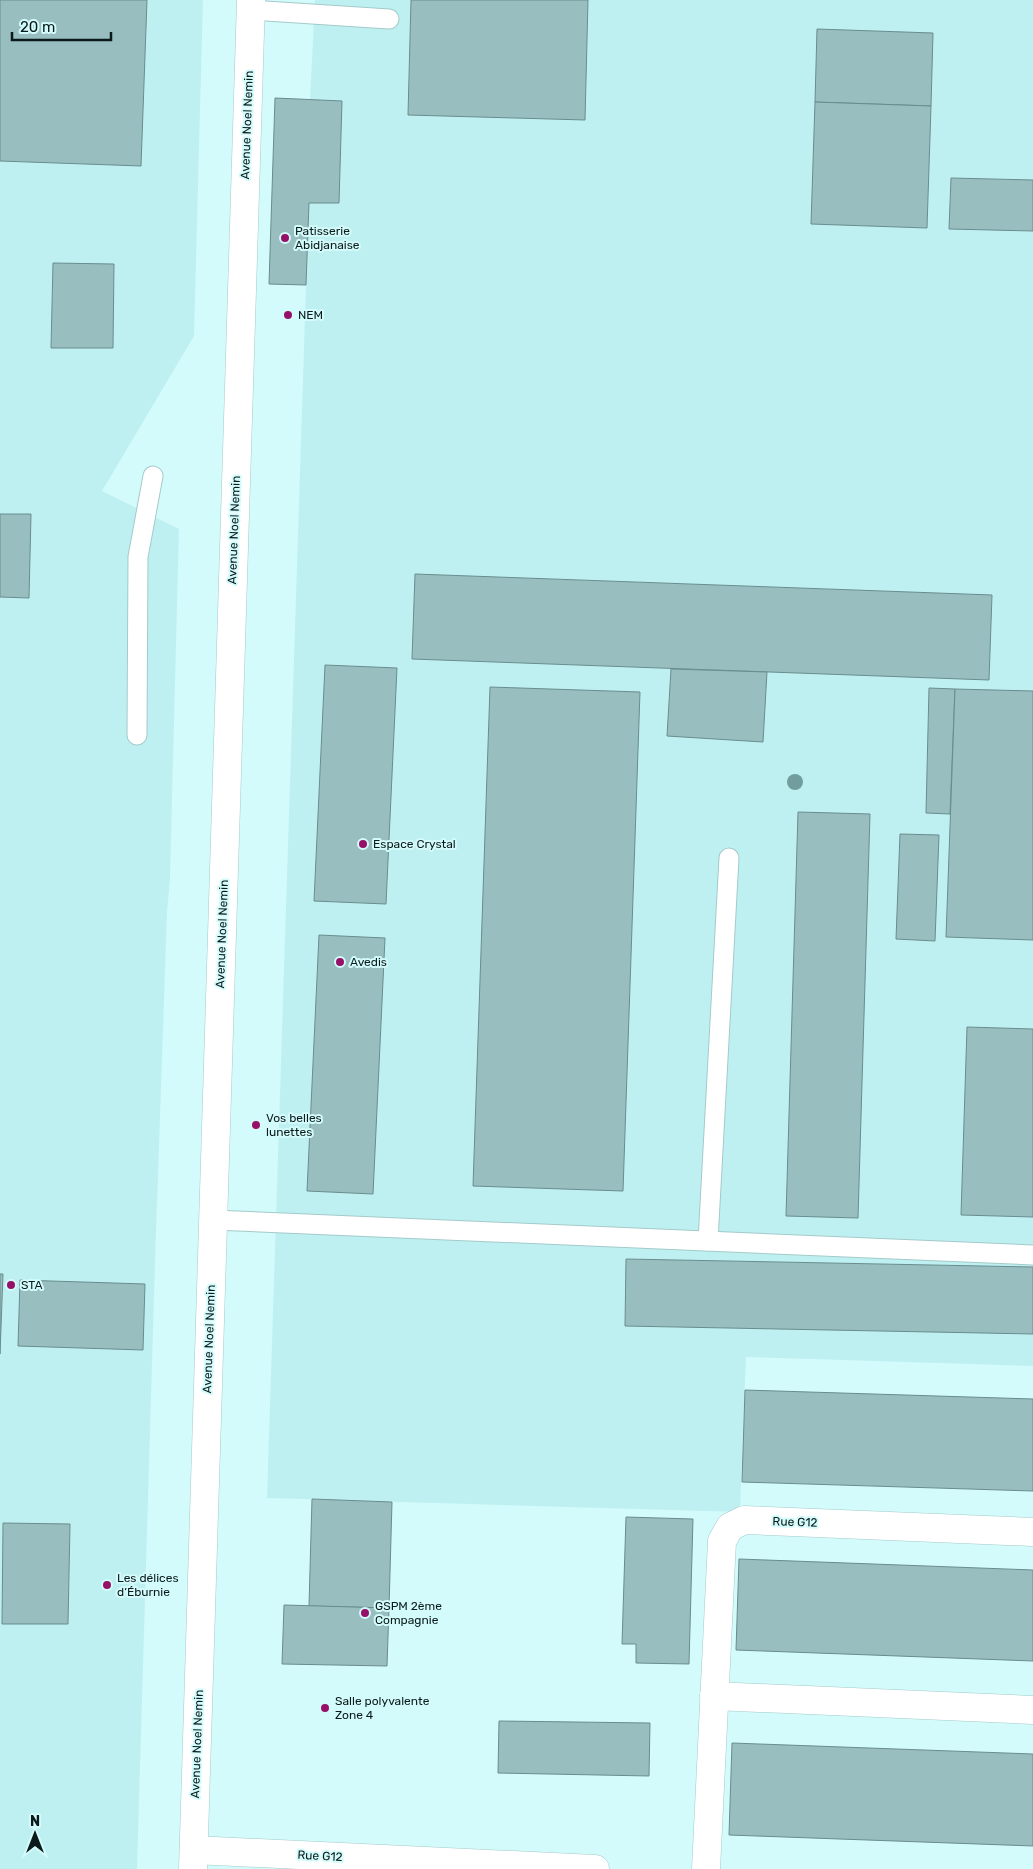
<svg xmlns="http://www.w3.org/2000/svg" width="1033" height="1869" font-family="Rubik,sans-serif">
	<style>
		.built { fill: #bff0f1 }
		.building { fill: #99bebf; stroke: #698d8e }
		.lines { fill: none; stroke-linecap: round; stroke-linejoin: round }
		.service-casing { stroke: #a4caca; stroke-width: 21 }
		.minor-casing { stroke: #a4caca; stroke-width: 29 }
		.tertiary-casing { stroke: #a4caca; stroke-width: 29 }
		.service { stroke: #fff; stroke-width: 19 }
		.minor { stroke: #fff; stroke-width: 28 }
		.tertiary { stroke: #fff; stroke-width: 28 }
		.tree { fill: #719d9e }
		.poi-dot { fill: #961068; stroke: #d4fbfb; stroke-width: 2 }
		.labels { text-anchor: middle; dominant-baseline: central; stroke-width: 4; stroke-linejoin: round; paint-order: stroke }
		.street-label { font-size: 12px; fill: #0b1a1a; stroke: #d4fbfb }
		.poi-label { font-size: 12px; fill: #0b1a1a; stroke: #d4fbfb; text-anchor: start }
	</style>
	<rect width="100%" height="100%" fill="#d4fbfb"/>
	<g class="built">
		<path d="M0,0H203L194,336L102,491L179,529L170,878L167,913L155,1263L137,1869H0Z"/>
		<path d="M315,0H1033V1366L746,1357L740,1512L267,1498L306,285L269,284L275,98L310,99Z"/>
	</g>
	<g class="building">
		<path d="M0,0H147L141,166L0,161Z"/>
		<path d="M411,0H588L585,120L408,115Z"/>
		<path d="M817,29L933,33L931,106L815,102Z"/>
		<path d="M275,98L342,101L339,203H309L306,285L269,284Z"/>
		<path d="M815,102L931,106L927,228L811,224Z"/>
		<path d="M951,178L1033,180V231L949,229Z"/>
		<path d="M53,263L114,264L113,348H51Z"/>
		<path d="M0,514H31L29,598L0,597Z"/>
		<path d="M415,574L992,595L989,680L412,659Z"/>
		<path d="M325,665L397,668L386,904L314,901Z"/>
		<path d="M671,669L767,672L763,742L667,736Z"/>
		<path d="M490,687L640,692L623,1191L473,1186Z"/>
		<path d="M929,688L955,689L950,814L926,813Z"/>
		<path d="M955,689L1033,691V940L946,937Z"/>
		<path d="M798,812L870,814L858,1218L786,1216Z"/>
		<path d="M900,834L939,835L935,941L896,939Z"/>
		<path d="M319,935L385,938L373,1194L307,1191Z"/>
		<path d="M967,1027L1033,1029V1217L961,1215Z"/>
		<path d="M626,1259L1033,1267V1334L625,1326Z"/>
		<path d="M0,1274H3L0,1354Z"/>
		<path d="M20,1280L145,1284L143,1350L18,1346Z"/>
		<path d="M745,1390L1033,1399V1491L742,1482Z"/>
		<path d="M312,1499L392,1502L389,1608L309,1606Z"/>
		<path d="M626,1517L693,1519L689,1664L636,1663V1644H622Z"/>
		<path d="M3,1523L70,1524L68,1624H2Z"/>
		<path d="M739,1559L1033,1570V1661L736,1650Z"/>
		<path d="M284,1605L389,1608L387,1666L282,1664Z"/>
		<path d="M499,1721L650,1723L649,1776L498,1773Z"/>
		<path d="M732,1743L1033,1754V1846L729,1835Z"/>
	</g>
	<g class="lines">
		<defs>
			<g id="service">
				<path d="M250,10L389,19"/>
				<path d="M137,735L138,557L153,476"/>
				<path d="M213,1220L1033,1255"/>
				<path d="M708,1241L729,858"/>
			</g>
			<g id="minor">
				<path d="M714,1696L1033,1710"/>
				<path d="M194,1850L595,1869"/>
				<path d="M706,1869L722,1541L730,1527L744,1520L1033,1532"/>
			</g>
			<path id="tertiary" d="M193,1869L251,0"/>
		</defs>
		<use href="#service" class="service-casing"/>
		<use href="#minor" class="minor-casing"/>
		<use href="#tertiary" class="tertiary-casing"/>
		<use href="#service" class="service"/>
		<use href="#minor" class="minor"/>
		<use href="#tertiary" class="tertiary"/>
	</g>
	<circle class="tree" cx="795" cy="782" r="8"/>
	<g class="poi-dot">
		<circle cx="285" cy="238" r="5"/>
		<circle cx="288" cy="315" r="5"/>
		<circle cx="363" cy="844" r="5"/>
		<circle cx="340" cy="962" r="5"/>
		<circle cx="256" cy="1125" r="5"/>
		<circle cx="11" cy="1285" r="5"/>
		<circle cx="107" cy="1585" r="5"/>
		<circle cx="365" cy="1613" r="5"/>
		<circle cx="325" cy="1708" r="5"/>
	</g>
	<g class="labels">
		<g class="street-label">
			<text transform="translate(247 125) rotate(-88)">Avenue Noel Nemin</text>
			<text transform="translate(234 530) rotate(-88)">Avenue Noel Nemin</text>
			<text transform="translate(222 934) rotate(-88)">Avenue Noel Nemin</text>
			<text transform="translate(209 1339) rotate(-88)">Avenue Noel Nemin</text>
			<text transform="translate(795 1522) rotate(2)">Rue G12</text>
			<text transform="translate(197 1744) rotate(-88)">Avenue Noel Nemin</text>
			<text transform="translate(320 1856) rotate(3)">Rue G12</text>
		</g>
		<g class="poi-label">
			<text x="295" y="231">Patisserie<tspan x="295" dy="14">Abidjanaise</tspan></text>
			<text x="298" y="315">NEM</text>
			<text x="373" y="844">Espace Crystal</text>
			<text x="350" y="962">Avedis</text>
			<text x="266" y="1118">Vos belles<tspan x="266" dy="14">lunettes</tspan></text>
			<text x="21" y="1285">STA</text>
			<text x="117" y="1578">Les délices<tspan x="117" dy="14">d’Éburnie</tspan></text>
			<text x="375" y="1606">GSPM 2ème<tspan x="375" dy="14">Compagnie</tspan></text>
			<text x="335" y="1701">Salle polyvalente<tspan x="335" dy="14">Zone 4</tspan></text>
		</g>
	</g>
	<g transform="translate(35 1834)" stroke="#d4fbfb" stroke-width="4" paint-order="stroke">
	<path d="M0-4L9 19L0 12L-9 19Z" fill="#0b1a1a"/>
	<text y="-8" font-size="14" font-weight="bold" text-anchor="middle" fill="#0b1a1a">N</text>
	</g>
	<path d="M12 32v8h99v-8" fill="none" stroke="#0b1a1a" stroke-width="2.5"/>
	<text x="20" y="32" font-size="15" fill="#0b1a1a" stroke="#d4fbfb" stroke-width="4" paint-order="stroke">20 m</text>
</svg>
